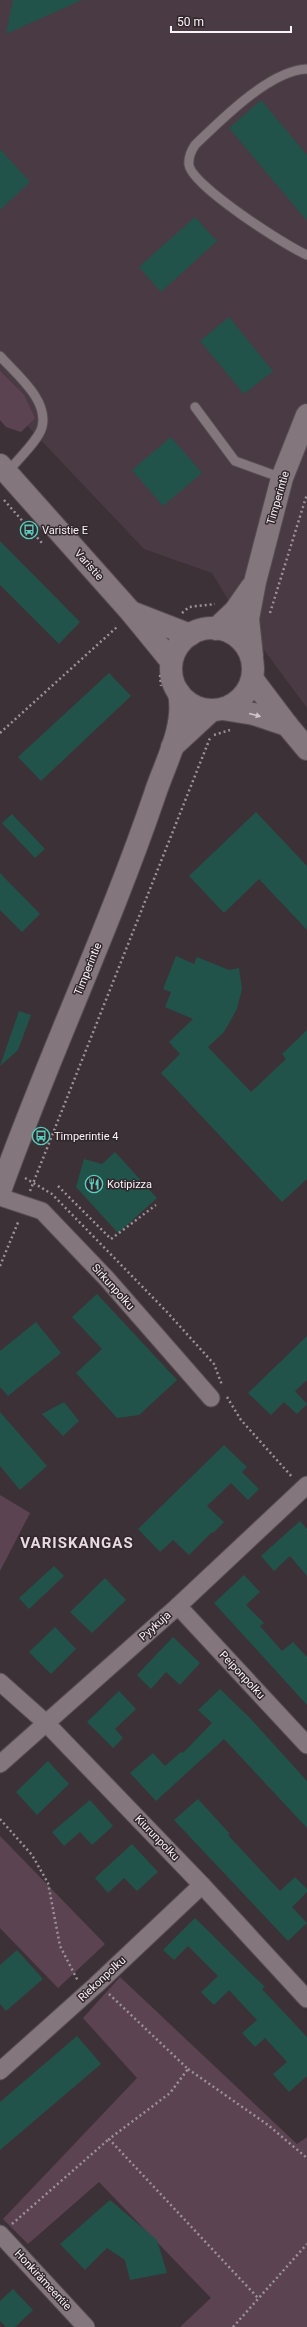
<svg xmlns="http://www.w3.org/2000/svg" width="307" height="2327" font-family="Roboto,sans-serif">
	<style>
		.built { fill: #4a3a43 }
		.green { fill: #5c4351 }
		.building { fill: #21534b }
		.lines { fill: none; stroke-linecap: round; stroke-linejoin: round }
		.service-casing { stroke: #564d52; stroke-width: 11 }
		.minor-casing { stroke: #564d52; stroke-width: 19 }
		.tertiary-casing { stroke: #564d52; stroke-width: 24 }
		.path { stroke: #9b9297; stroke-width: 2.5; stroke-dasharray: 2 3; stroke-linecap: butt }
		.service { stroke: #83767d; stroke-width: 9 }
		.minor { stroke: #83767d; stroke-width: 17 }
		.tertiary { stroke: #83767d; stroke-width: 22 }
		.oneway { fill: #d0c7cc }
		.labels { text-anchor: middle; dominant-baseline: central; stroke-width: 3; stroke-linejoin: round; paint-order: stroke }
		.street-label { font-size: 11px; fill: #f9f2f6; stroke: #31272d }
		.poi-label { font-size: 11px; fill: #f9f2f6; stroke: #31272d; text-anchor: start }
		.district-label { font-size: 15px; font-weight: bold; letter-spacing: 1px; fill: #e8dae1; stroke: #31272d }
	</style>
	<rect width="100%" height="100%" fill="#3c3137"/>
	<path class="built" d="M0,0H307V708L235,611L212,573L144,549L0,397Z"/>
	<g class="green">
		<path d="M0,371L24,395L35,418L21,432L6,427L0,420Z"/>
		<path d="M0,1495L30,1513L0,1571Z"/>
		<path d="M0,1836L105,1944L58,1988L0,1928Z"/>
		<path d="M120,1977L297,2144L307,2137V2327H180L211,2298L99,2182L28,2244L3,2219L137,2078L83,2018Z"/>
	</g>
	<g class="building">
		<path d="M13,0H82L6,34Z"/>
		<path d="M261,100L307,155V221L229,128Z"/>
		<path d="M0,149L30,182L0,210Z"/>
		<path d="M195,217L217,241L161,292L139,267Z"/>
		<path d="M229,317L273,371L244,394L200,341Z"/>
		<path d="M171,437L202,473L163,506L132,470Z"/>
		<path d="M0,541L80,622L59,644L0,585Z"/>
		<path d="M109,673L131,696L41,781L18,757Z"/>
		<path d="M256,812L307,866V930L259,879L224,913L189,876Z"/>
		<path d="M12,814L45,849L35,858L2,823Z"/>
		<path d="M0,873L40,914L22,932L0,910Z"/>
		<path d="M176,956L194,964L197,957L229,970L239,968L242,989L237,1009L224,1032L208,1047L251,1092L286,1059L282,1054L307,1030V1179L282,1202L161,1073L180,1054L169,1042L193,1019L165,1007L171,992L163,989Z"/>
		<path d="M19,1011L31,1015L18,1050L0,1066Z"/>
		<path d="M115,1152L157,1198L118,1233L76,1187L84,1159L102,1164Z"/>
		<path d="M97,1294L177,1380L139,1415L117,1418L76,1373L102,1349L72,1317Z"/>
		<path d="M36,1322L61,1353L8,1396L0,1387V1351Z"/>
		<path d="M307,1336V1380L295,1391L307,1404L297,1414L284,1402L271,1415L248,1393Z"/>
		<path d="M64,1402L79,1421L63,1436L42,1414Z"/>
		<path d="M0,1412L47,1466L20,1490L0,1466Z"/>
		<path d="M224,1445L247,1467L242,1472L259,1489L248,1500L231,1483L207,1506L224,1522L213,1533L212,1532L189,1555L173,1540L160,1552L138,1529Z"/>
		<path d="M300,1521L307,1529V1576L290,1556L274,1571L261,1556Z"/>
		<path d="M54,1566L64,1576L29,1609L19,1598Z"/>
		<path d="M244,1575L260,1592L246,1605L264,1623L260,1626L282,1651L293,1642L307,1657V1705L214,1603Z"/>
		<path d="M105,1578L126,1600L92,1633L70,1612Z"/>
		<path d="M55,1627L76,1649L51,1674L29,1652Z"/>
		<path d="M173,1637L200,1663L180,1685L166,1672L151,1689L137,1675Z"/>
		<path d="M220,1689L249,1717L307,1781V1828L224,1739L156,1801L130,1773L153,1753L165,1766L181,1752L183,1753L212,1723L198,1710Z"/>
		<path d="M119,1691L136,1709L115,1729L123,1738L113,1748L87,1722Z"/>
		<path d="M48,1761L69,1784L37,1815L16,1792Z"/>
		<path d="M198,1799L230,1834L228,1835L280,1891L295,1877L307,1889V1892L292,1907L307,1923L288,1941L174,1820Z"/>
		<path d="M90,1800L113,1826L92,1845L80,1832L64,1846L52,1832Z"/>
		<path d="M132,1844L158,1872L137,1891L124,1878L108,1893L95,1878Z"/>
		<path d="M195,1918L265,1987L262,1989L307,2037V2076L289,2092L273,2074L287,2062L265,2038L255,2047L242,2033L257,2020L229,1990L214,2005L201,1992L218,1976L188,1946L174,1960L163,1950Z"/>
		<path d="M17,1950L43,1979L6,2011L0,2004V1965Z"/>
		<path d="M77,2036L101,2064L0,2150V2102Z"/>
		<path d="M110,2200L157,2240L167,2273L130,2280L125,2260L107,2248L85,2270L60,2244Z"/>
		<path d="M13,2289L33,2310L15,2327H6L0,2321V2301Z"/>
	</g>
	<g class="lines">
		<defs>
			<g id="service">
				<path d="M307,69C270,70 221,120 195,145C191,151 188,157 189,165C192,186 286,246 307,255"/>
				<path d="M0,356C16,374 49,400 42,427C39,440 16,461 7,473"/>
				<path d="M195,407L235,461L282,478"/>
			</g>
			<g id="minor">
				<path d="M0,1197L42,1211L107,1279L211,1398"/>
				<path d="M178,1606L307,1745"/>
				<path d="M0,1682L46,1723L202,1885L307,1999"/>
				<path d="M0,1764L178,1606L307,1485"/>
				<path d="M0,2071L96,1985L202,1885"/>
				<path d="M0,2234L86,2327"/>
			</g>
			<g id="tertiary">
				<path d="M0,465L131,612L171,661"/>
				<path d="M131,612L190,635"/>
				<circle cx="212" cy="669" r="41"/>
				<path d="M216,629L235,611L251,588"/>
				<path d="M252,656L248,619L255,582L282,478L307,415"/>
				<path d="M253,680L287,725L307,749"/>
				<path d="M223,709L254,714L287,725"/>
				<path d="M172,747L212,710"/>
				<path d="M0,1191C48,1057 109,929 155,794C165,763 186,727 179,693"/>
			</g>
		</defs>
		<use href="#service" class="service-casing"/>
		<use href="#minor" class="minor-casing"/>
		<use href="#tertiary" class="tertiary-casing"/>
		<g class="path">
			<path d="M4,500L42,543"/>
			<path d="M182,613L189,607L215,604"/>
			<path d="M270,613L307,494"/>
			<path d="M160,675L161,686"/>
			<path d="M0,733L117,627"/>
			<path d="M214,735L230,730"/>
			<path d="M25,1178L52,1194L167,1312L214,1364L222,1385"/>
			<path d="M58,1186L111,1239L156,1205"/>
			<path d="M30,1191L210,738"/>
			<path d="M0,1266L19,1220"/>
			<path d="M227,1397L241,1420L293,1478"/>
			<path d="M0,1819L32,1855L48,1883L60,1946L78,1981"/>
			<path d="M109,1994L188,2069L170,2093L109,2139L259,2299"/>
			<path d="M188,2069L268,2125L307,2158"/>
			<path d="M12,2224L109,2139"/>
			<path d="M233,2327L307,2244"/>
		</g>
		<use href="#service" class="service"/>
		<use href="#minor" class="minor"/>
		<use href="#tertiary" class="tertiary"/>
	</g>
	<defs><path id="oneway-solid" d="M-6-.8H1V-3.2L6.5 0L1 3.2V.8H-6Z"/></defs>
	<use class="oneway" href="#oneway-solid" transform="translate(255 715) rotate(15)"/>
	<defs>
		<symbol id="bus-ring" viewBox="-11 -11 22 22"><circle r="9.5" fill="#31272d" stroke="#5acebc" stroke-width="1.5"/><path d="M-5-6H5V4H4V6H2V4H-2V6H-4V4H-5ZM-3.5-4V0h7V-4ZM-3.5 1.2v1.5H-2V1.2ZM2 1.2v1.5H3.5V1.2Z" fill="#5acebc"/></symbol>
		<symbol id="restaurant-ring" viewBox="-11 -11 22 22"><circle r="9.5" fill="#31272d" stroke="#5acebc" stroke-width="1.5"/><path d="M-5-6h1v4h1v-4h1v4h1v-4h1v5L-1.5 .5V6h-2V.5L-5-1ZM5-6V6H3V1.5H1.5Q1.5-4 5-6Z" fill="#5acebc"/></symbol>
	</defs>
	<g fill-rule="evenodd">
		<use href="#bus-ring" x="19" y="520" width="20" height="20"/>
		<use href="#bus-ring" x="31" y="1126" width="20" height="20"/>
		<use href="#restaurant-ring" x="84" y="1174" width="20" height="20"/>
	</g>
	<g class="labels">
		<g class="street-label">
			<text transform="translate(278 498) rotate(-74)">Timperintie</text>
			<text transform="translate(89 565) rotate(48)">Varistie</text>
			<text transform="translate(88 969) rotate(-68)">Timperintie</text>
			<text transform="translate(113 1287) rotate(48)">Sirkunpolku</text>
			<text transform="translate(155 1626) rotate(-42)">Pyykuja</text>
			<text transform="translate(242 1675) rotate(47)">Peiponpolku</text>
			<text transform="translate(157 1838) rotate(46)">Kiurunpolku</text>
			<text transform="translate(102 1979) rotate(-43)">Riekonpolku</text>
			<text transform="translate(43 2280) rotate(47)">Honkirämeentie</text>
		</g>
		<g class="poi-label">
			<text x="42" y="530">Varistie E</text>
			<text x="54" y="1136">Timperintie 4</text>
			<text x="107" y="1184">Kotipizza</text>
		</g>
		<g class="district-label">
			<text x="77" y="1543">VARISKANGAS</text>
		</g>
	</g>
	<path d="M171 26v6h120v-6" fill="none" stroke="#f9f2f6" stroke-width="2"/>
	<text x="177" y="26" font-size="12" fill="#f9f2f6" stroke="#31272d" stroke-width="3" paint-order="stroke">50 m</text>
</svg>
